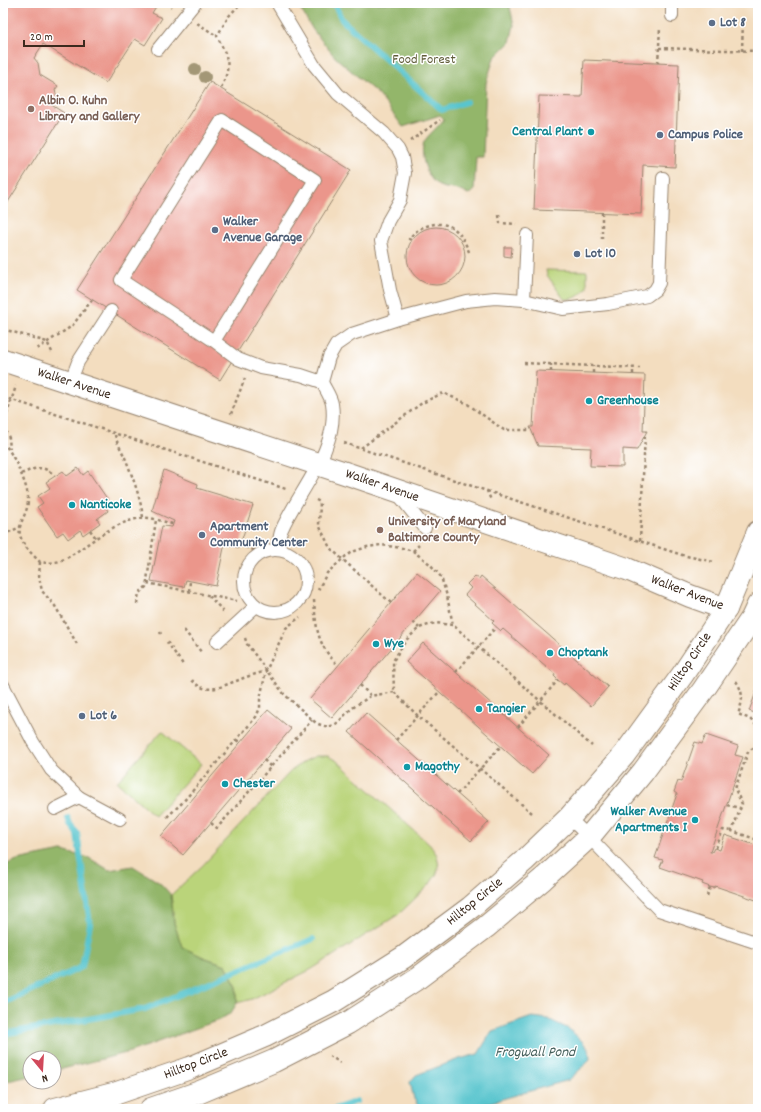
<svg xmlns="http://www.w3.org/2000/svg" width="761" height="1112" font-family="Dekko,sans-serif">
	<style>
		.green { fill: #bad47a; stroke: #7a7f4c }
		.forest { fill: #93b66a; stroke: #677044 }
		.water { fill: #58c5ce; stroke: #4a7876 }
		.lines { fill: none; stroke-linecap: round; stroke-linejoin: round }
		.stream { stroke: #58c5ce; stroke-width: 6 }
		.building { fill: #eb968b }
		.service-casing { stroke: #97846e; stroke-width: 14 }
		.minor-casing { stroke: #97846e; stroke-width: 24 }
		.tertiary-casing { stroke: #97846e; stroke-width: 24 }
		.path { stroke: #97846e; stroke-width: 2.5; stroke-dasharray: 3 3; stroke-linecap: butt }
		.service { stroke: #fff; stroke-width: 12 }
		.minor { stroke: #fff; stroke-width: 22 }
		.tertiary { stroke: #fff; stroke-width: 22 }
		.tree { fill: #a39776 }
		.service-dot { fill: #5c6f8a; stroke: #fff; stroke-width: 1.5 }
		.education-dot { fill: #8d6e63; stroke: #fff; stroke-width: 1.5 }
		.culture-dot { fill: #0f9aa8; stroke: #fff; stroke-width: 1.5 }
		.labels { text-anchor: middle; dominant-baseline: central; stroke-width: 3; stroke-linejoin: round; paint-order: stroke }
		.service-label { font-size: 14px; font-weight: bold; fill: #4e5e75; stroke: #fff; text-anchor: start }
		.park-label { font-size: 14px; fill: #615d3a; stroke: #fff }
		.education-label { font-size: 14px; font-weight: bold; fill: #785e54; stroke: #fff; text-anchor: start }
		.culture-label { font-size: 14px; font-weight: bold; fill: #0d838f; stroke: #fff; text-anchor: start }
		.street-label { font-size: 14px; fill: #3b2a1e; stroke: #fff }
		.water-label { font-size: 15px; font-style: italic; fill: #45605c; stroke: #fff }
	</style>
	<rect width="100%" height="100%" fill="#fff"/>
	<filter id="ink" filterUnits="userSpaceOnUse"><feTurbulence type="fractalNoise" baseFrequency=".025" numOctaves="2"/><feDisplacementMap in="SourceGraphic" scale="8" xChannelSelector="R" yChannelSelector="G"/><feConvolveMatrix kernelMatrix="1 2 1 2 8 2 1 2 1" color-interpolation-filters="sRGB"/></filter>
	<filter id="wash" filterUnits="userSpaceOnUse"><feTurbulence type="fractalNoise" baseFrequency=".012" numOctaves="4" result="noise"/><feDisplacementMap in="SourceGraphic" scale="16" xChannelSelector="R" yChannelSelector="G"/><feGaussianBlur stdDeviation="0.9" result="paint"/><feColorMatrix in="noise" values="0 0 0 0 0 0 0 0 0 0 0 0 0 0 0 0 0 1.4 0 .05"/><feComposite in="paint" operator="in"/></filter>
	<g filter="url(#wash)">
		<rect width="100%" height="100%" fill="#f3ddbf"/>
		<g class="green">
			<path d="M546,270L587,271V288C579,296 575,300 564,299L547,275Z"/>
			<path d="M162,731L201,764L155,816L117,782Z"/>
			<path d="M316,756H328L337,761L430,845L437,855L439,867L436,875L429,885L399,914L312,969L252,999L237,1003V987L226,965L203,957L182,947L174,923L171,895L203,865L291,771L305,761Z"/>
		</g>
		<g class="forest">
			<path d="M297,3H509L514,25L510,42L494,58L486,83L483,157H476L474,191C468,196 466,193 460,191C454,188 445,189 439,186C427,179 419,155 424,142C427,136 440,125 444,119L440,115L403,127L379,95L335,57L313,30Z"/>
			<path d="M62,851L89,858L109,870L133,866L160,883L171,895L174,923L182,947L203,957L226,965L237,987V1003L231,1013L219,1020L130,1052L54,1071V1058H30V1076L3,1082V866L17,860Z"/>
		</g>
		<path class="water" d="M532,1017L548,1019L569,1029L581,1040L589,1050L590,1060L569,1080L467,1109H420L414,1099L410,1082L416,1075L459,1059L478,1054L492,1031Z"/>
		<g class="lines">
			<g class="stream">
				<path d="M334,3L342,20L442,110L466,102"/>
				<path d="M3,1003L82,967L90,924L77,833L70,824L68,818"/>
				<path d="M3,1034L145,1009L313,939"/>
				<path d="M335,1109L357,1101"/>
			</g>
		</g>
		<g id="blocks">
			<g class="building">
				<path d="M3,3H154L157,5L152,13L162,18L145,45L135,39L106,83L43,44L34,58L38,63L40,75L58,86L55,90L57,98L48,100L47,102L64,113L3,210Z"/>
				<path d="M584,60L679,64L675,167L643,165L641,214L534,210L539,96L582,97Z"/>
				<path d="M210,82L351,170L220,380L77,290Z"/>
				<circle cx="436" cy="256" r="29"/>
				<path d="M504,247H512L511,257L504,256Z"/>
				<path d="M536,371L645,375L643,431H647L637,450L623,449V467L590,466L591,448L538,446L530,427H533Z"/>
				<path d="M78,468L83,475L88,471L108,500L103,503L108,511L97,519L100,523L90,530L83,535L80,530L68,539L63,532L57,536L37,507L43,503L38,496L50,488L46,482L63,471L67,476Z"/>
				<path d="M164,470L198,484L197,488L253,505L239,548L225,543L216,586L186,580L184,587L151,581L162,526L172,527L174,521L152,511Z"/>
				<path d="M417,572L440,591L332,718L310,699Z"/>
				<path d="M475,576L479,579L481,576L608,687L591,706L565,683L564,685L558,680L554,676L555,674L503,629L501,631L492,623L494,621L465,595L471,588L467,584Z"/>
				<path d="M423,643L549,755L532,774L406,662Z"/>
				<path d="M758,687V714L749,711Z"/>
				<path d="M268,710L291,729L183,855L161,836Z"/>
				<path d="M366,713L489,822L471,841L349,732Z"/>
				<path d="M706,735L738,746L735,755L743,757L710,852H712L714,848L720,850L725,835L758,846V894L756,900L715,886L714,888L710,887L702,884L703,882L660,867L663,860L655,858L677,794L674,792L678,781L681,782L695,742L702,744Z"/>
			</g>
		</g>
	</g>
	<g filter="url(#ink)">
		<use href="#blocks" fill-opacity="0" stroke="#97846e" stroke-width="1"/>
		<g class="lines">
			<defs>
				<g id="service">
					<path d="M277,3L314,65L338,94L384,133L398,149L402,157L405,173L400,200L388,221L381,241L390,290L398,319"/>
					<path d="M672,16V3"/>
					<path d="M158,49L195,3"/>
					<path d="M524,300L527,235"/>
					<path d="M214,341L315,180L222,120L121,280L214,341L238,359L261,368L301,375L322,382"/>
					<path d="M70,383L78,362L111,311"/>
					<path d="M397,493L425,528"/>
					<circle cx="275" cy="581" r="31"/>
					<path d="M278,550C279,543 279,535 282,529C299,490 339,449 332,404C331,397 325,389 322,382L329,357L336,345L352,334L398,319L466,301L495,298L524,300L563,309L608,304L647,296L655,290L659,283L663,178"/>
					<path d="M217,642L256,606"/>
					<path d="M3,685L33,742L51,770L79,797L120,819"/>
					<path d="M55,809L79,797"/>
					<path d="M569,818L589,837L659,910L758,943"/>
				</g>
				<path id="minor" d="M3,360L351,475L627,569L690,596L726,609"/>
				<g id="tertiary">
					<path d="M55,1109L117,1093L190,1068L265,1036L334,1001L404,957L470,908L524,861L569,818L624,755L683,674L726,609L758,532"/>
					<path d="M151,1109L200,1092L274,1061L348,1023L418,978L486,927L543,879L589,837L643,772L704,689L752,618L758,605"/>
				</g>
			</defs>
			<use href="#service" class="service-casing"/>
			<use href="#minor" class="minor-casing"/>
			<use href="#tertiary" class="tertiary-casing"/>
			<g class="path">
				<path d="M166,3L171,7"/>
				<path d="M197,23L217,36"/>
				<path d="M659,48L758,51"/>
				<path d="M742,51L743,19"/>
				<path d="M658,63L660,28"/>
				<path d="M221,88C232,65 228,58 217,36L229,16L241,3"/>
				<path d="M410,141L440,120"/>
				<path d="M499,215L500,223L516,224"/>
				<path d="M602,239V212"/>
				<path d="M411,240L409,239C417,226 439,219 453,228C462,234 466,245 470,254"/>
				<path d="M3,329L47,342L53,354"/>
				<path d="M37,349L72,326L92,300"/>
				<path d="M524,363L640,368"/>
				<path d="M551,372V364"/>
				<path d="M593,373V365"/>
				<path d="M633,374V367"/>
				<path d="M3,397L286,489"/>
				<path d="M231,414L245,378"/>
				<path d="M3,425L9,438L10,449"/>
				<path d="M3,426L16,386"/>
				<path d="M115,435C117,444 123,452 126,460C133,478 141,499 143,518"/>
				<path d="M3,442C12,452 29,486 28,500C28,511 22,518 20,527C17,541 31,553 40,562C45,563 51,563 56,562C66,560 74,553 82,548C100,535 121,520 143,518C153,517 163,522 173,524"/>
				<path d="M344,443L487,491L491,500"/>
				<path d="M361,448L422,403L443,393L466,403L504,430H531"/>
				<path d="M21,474C35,468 43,464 55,476"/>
				<path d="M487,491L682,555L714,562"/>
				<path d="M316,500L320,502L319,525L330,548L391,603"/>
				<path d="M90,530L96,538"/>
				<path d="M3,535L20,527"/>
				<path d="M640,541L645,434"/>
				<path d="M240,545L254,550"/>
				<path d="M413,551L419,545"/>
				<path d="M40,562L39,577L42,591L55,606L77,644"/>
				<path d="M147,583L237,601"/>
				<path d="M318,590L327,573L346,556L355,551L367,547L381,545L402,548L413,551L430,564L441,577L447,596L453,625"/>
				<path d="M189,591L190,581"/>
				<path d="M209,596L225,613"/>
				<path d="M314,600C316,628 317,645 338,665"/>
				<path d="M137,604L139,593L146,587L156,520"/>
				<path d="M413,622L419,628"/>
				<path d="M184,630L202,653"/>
				<path d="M160,632L161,634"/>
				<path d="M245,638L247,644L284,694L316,723C335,732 338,721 350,710C356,705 363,701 369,697C376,694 386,694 394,692"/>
				<path d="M167,642L184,666"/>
				<path d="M456,672L496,627"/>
				<path d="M192,680C206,697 223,685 239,680C247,676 257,674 266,671"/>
				<path d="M736,681C744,693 743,701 738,714L750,719L758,727"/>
				<path d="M360,685L371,696"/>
				<path d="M518,727L558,680"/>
				<path d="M237,740L240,743"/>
				<path d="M396,740L439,692"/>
				<path d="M758,744L748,752L735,789L742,804L732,831L758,840"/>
				<path d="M264,760L271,767"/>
				<path d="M457,794L501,746"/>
				<path d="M727,805L740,808"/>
				<path d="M532,813L417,715L394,692L393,661L406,640L419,628L435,623L453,625L592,746"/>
				<path d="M167,817L182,803L256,717L260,708V699L266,671L286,628L300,617"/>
				<path d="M211,823L217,828L312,720"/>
				<path d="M716,848L723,830L732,831"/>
				<path d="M707,896L710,887"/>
				<path d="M329,1056L338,1061L340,1063"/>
			</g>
			<use href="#service" class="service"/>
			<use href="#minor" class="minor"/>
			<use href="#tertiary" class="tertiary"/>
		</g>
		<g class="tree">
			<circle cx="195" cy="69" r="6"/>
			<circle cx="205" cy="77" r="6"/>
		</g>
	</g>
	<g class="service-dot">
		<circle cx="712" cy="23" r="4"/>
		<circle cx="660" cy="135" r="4"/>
		<circle cx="215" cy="230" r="4"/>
		<circle cx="577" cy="254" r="4"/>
		<circle cx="202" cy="535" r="4"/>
		<circle cx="82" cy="716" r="4"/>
	</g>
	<g class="education-dot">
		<circle cx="31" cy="109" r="4"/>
		<circle cx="380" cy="530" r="4"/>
	</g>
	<g class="culture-dot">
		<circle cx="591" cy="132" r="4"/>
		<circle cx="589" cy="401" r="4"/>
		<circle cx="72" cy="505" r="4"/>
		<circle cx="376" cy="644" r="4"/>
		<circle cx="550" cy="653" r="4"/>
		<circle cx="479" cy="709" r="4"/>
		<circle cx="407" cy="767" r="4"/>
		<circle cx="225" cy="784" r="4"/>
		<circle cx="695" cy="820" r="4"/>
	</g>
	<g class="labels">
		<g class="service-label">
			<text x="720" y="23">Lot 8</text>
			<text x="668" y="135">Campus Police</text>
			<text x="223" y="222">Walker<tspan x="223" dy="16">Avenue Garage</tspan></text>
			<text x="585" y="254">Lot 10</text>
			<text x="210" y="527">Apartment<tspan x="210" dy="16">Community Center</tspan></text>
			<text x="90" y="716">Lot 6</text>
		</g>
		<g class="park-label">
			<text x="424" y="60">Food Forest</text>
		</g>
		<g class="education-label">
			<text x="39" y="101">Albin O. Kuhn<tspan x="39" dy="16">Library and Gallery</tspan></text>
			<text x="388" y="522">University of Maryland<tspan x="388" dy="16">Baltimore County</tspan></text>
		</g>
		<g class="culture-label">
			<text x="583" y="132" text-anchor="end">Central Plant</text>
			<text x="597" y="401">Greenhouse</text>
			<text x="80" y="505">Nanticoke</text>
			<text x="384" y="644">Wye</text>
			<text x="558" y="653">Choptank</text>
			<text x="487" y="709">Tangier</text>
			<text x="415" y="767">Magothy</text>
			<text x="233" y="784">Chester</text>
			<text x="687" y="812" text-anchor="end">Walker Avenue<tspan x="687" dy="16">Apartments I</tspan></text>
		</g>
		<g class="street-label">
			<text transform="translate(74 384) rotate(18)">Walker Avenue</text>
			<text transform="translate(382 486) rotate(19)">Walker Avenue</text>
			<text transform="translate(687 593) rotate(21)">Walker Avenue</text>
			<text transform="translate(690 662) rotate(-56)">Hilltop Circle</text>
			<text transform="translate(475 902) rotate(-39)">Hilltop Circle</text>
			<text transform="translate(196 1064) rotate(-21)">Hilltop Circle</text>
		</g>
		<g class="water-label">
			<text x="535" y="1053">Frogwall Pond</text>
		</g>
	</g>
	<rect width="761" height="1112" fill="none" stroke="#fff" stroke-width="16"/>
	<g transform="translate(42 1070) rotate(162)"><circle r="19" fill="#ffffff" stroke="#b1aaa5"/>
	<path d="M0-3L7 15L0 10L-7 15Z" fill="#d1495b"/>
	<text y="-6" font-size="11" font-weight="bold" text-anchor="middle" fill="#3b2a1e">N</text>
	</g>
	<path d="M24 40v6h60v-6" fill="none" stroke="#3b2a1e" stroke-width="2"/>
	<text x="30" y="40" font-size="12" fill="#3b2a1e" stroke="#ffffff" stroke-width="3" paint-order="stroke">20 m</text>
</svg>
